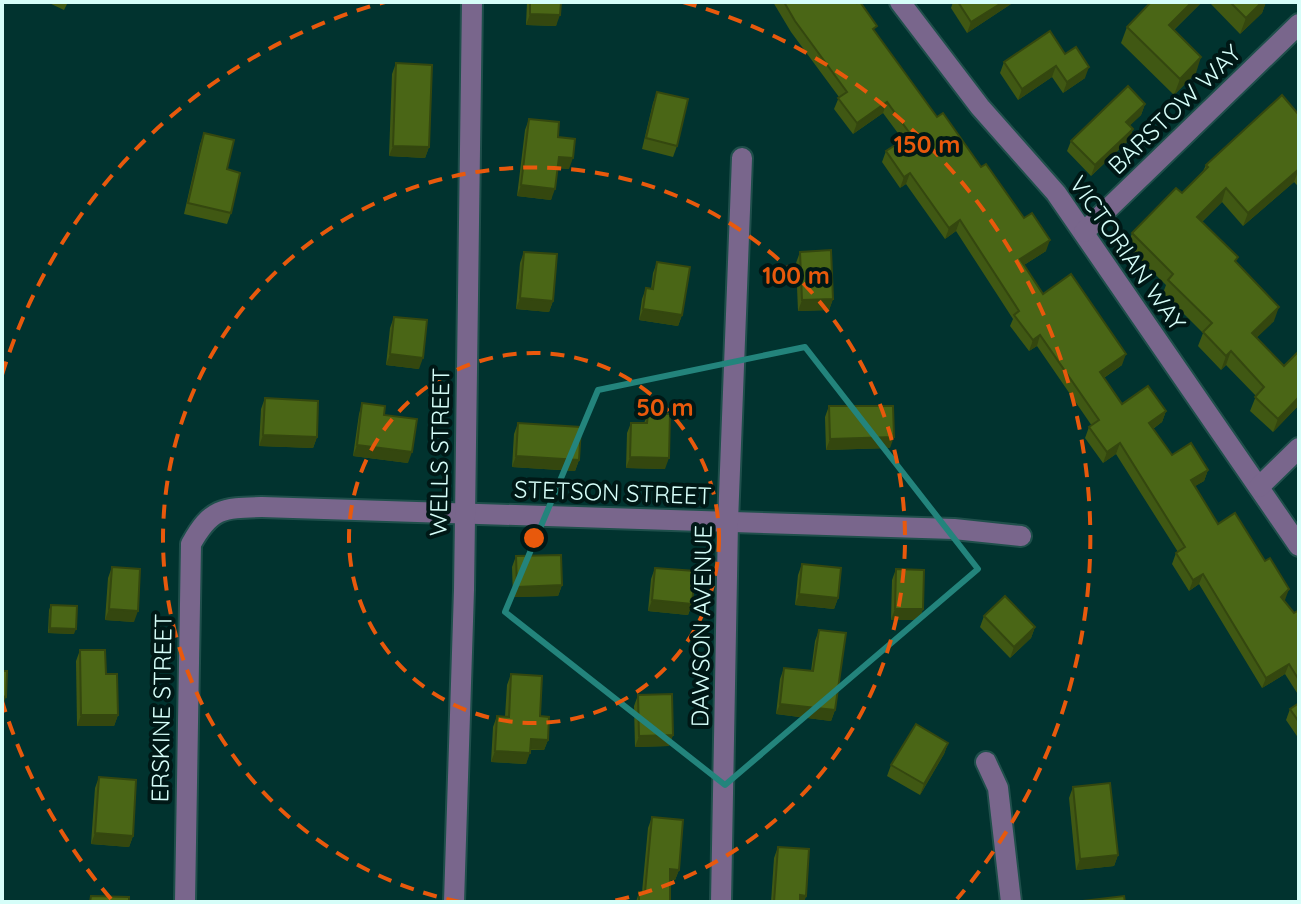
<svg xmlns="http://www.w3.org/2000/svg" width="1301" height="904" font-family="Quicksand,sans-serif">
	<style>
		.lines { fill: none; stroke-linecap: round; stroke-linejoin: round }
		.street-casing { stroke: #1f4f4b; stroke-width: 24 }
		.street { stroke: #79668c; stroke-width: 20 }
		.wall { fill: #405813 }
		.shaded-wall { fill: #34470f }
		.building { fill: #4a6616; stroke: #34470f; stroke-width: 2 }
		.marked { fill: none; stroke: #23847c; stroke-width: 6; stroke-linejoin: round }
		.ring { fill: none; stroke: #e8590c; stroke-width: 4; stroke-dasharray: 14 10 }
		.labels { text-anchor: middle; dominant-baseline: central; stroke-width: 8; stroke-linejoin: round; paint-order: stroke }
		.street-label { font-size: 24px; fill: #d6fef9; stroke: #001816 }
		.centre { fill: #e8590c; stroke: #001816; stroke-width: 4 }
		.ring-label { font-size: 24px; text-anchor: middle; font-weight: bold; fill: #e8590c; stroke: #001816; stroke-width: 8; stroke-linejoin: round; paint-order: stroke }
	</style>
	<rect width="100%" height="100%" fill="#01332f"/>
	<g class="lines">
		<defs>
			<g id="street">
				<path d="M900,2L980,107L1056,193L1299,546"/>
				<path d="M1084,232L1299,24"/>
				<path d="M1259,487L1299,448"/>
				<path d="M986,762L998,788L1011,902"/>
				<path d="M185,902L191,544C211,508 222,508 262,507L954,529L1021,536"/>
				<path d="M454,902L464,590L472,2"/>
				<path d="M721,902L728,522L742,158"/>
			</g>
		</defs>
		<use href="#street" class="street-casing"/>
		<use href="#street" class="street"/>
	</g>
	<g class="wall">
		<path d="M47,2H68L64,10Z"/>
		<path d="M527,2H561L556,26L526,25Z"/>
		<path d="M773,2H856L875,32L937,117L981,167L1046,251L1024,265L1043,294L1122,365L1104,378L1122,404L1166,411L1162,422L1153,429L1172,455L1208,470L1204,481L1195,486L1218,524L1285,600L1284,601L1294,613L1299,610V696L1285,674L1262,688L1199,584L1189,591L1172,564L1176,553L1178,552L1116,454L1103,463L1085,438L1089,427L1092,426L1037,346L1029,351L1010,326L1013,319L956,231L945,239L906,184L900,188L882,162L886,151L903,140L883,113L853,134L834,109L839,97L791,32Z"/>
		<path d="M953,2H1014L967,33L951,8Z"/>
		<path d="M1202,2L1174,30L1196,73L1174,95L1121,43L1127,27Z"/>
		<path d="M1209,2H1266L1262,13L1240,34Z"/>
		<path d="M1065,54L1085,78L1063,93L1052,77L1018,100L1000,73L1004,62Z"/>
		<path d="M396,63L429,147L425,158L389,156L392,74Z"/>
		<path d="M657,92L677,146L673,157L642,149L653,103Z"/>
		<path d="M1145,104L1141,115L1129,126L1133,129L1129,140L1091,176L1067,151L1071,141Z"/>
		<path d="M1299,115V183L1297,185L1294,182L1243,226L1222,202L1202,222L1236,263L1274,321L1256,338L1299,405L1273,432L1250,411L1256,396L1226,365L1221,370L1198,346L1203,333L1163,293L1166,285L1127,247L1132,233L1182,193L1203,171L1206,165Z"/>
		<path d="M529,119L569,169L558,168L551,200L517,196L525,130Z"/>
		<path d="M204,133L227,169L231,213L227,224L184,214L200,144Z"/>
		<path d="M524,252L553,301L549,312L516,309L520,263Z"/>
		<path d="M800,252L833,299L829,310L798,311L796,263Z"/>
		<path d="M657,262L682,315L678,326L639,320L642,299L646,288L651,289L653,273Z"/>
		<path d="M394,317L419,369L386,365L390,328Z"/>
		<path d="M265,398L317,437L313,448L259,446L261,409Z"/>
		<path d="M362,403L384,415L408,463L353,456L359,414Z"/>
		<path d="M829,406L890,448L826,450L825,417Z"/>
		<path d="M648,414L665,469L626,468L627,433L631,423H644Z"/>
		<path d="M518,423L579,460L575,471L512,467L514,434Z"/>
		<path d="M516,556L562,585L558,596L513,597L512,567Z"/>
		<path d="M802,564L838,598L834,609L795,605L798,575Z"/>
		<path d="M112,567L134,622L105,620L108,578Z"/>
		<path d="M655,568L692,604L688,615L648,611L651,579Z"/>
		<path d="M896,569L923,609L919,620H891L892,580Z"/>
		<path d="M51,605L74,634L48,633L49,610Z"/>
		<path d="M984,616L1035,627L1031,638L1010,658L980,627Z"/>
		<path d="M819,630L835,710L831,721L776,714L780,679L784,668L811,671L815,641Z"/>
		<path d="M80,650L106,674L118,715L114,726H77L76,661Z"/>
		<path d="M511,674L540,716L548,740L544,750H530L526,764L491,762L493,727L497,716H505L507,685Z"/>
		<path d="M638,695L673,735L669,746L635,747L634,706Z"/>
		<path d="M1299,703V739L1286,720L1290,709Z"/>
		<path d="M948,743L944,754L920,795L887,776L891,765Z"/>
		<path d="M99,777L133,836L129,847L91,844L95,788Z"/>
		<path d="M1073,787L1118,855L1114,866L1076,870L1069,798Z"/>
		<path d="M652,817L679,870L675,880H670V902H636L639,892H642L648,828Z"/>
		<path d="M778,847L806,896L804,902H771L774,858Z"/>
	</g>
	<g class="shaded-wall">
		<path d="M1003,2H1014L967,33L971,22Z"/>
		<path d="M1192,2H1202L1163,40L1169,25Z"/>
		<path d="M1262,2H1266L1262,13L1240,34L1246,18Z"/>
		<path d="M530,14L560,15L556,26L526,25Z"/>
		<path d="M1201,57L1196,73L1174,95L1180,79Z"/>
		<path d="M1056,66L1052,77L1018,100L1022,89Z"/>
		<path d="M1089,67L1085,78L1063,93L1067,82Z"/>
		<path d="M887,102L883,113L853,134L857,123Z"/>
		<path d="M1145,104L1141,115L1122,133L1126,122Z"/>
		<path d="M1133,129L1129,140L1091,176L1095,165Z"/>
		<path d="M393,146L429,147L425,158L389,156Z"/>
		<path d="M559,157L573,158L569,169L555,168Z"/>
		<path d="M1299,169L1294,182L1243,226L1248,213Z"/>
		<path d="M910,173L906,184L900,188L904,177Z"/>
		<path d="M521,185L555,189L551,200L517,196Z"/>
		<path d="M1226,188L1222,202L1192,231L1197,217Z"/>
		<path d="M960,220L956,231L945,239L949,228Z"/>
		<path d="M1050,240L1046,251L1016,270L1020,259Z"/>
		<path d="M520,298L553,301L549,312L516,309Z"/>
		<path d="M833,299L829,310L798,311L802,300Z"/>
		<path d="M1279,307L1274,321L1247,347L1252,333Z"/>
		<path d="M643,309L682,315L678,326L639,320Z"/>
		<path d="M1040,335L1037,346L1029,351L1033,340Z"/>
		<path d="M1231,351L1226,365L1221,370L1226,356Z"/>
		<path d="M390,354L423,358L419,369L386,365Z"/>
		<path d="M1126,354L1122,365L1096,383L1100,372Z"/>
		<path d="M1299,397V405L1273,432L1278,419Z"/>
		<path d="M1166,411L1162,422L1145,434L1149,423Z"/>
		<path d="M263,435L317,437L313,448L259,446Z"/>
		<path d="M894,437L890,448L826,450L830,439Z"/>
		<path d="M1120,443L1116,454L1103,463L1107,452Z"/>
		<path d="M357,445L412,452L408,463L353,456Z"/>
		<path d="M516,456L579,460L575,471L512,467Z"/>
		<path d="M630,457L669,458L665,469L626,468Z"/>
		<path d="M1208,470L1204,481L1187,491L1191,480Z"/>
		<path d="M1203,574L1199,584L1189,591L1193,580Z"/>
		<path d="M562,585L558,596L513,597L517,587Z"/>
		<path d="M1289,589L1285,600L1277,608L1281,597Z"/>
		<path d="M799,594L838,598L834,609L795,605Z"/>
		<path d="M652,600L692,604L688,615L648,611Z"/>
		<path d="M109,609L138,611L134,622L105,620Z"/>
		<path d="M895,609H923L919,620H891Z"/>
		<path d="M1035,627L1031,638L1010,658L1014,647Z"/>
		<path d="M50,628L76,629L74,634L48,633Z"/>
		<path d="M1289,664L1285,674L1262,688L1266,678Z"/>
		<path d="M2,696L6,697L2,708Z"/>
		<path d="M780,704L835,710L831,721L776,714Z"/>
		<path d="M81,715H118L114,726H77Z"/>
		<path d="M673,735L669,746L635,747L639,736Z"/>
		<path d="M531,739L548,740L544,750L527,749Z"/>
		<path d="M948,743L944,754L920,795L924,784Z"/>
		<path d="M495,751L530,753L526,764L491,762Z"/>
		<path d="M95,833L133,836L129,847L91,844Z"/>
		<path d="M1118,855L1114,866L1076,870L1080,859Z"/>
		<path d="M670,869L679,870L675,880H666Z"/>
		<path d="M800,895L806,896L804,902H797Z"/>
	</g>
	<g class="building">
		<path d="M530,2H561L560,15L530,14Z"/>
		<path d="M784,2H856L857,3L860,2L877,26L873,29L937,117L943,113L981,167L986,164L1024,218L1032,213L1050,240L1020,259L1043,294L1071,274L1126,354L1100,372L1122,404L1148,386L1166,411L1149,423L1172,455L1191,443L1208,470L1191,480L1218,524L1235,513L1265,561L1270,558L1289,589L1281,597L1294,613L1299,610V680L1289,664L1266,678L1203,574L1193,580L1176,553L1185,547L1120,443L1107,452L1089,427L1099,420L1040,335L1033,340L1014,315L1019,311L960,220L949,228L910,173L904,177L886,151L911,135L887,102L857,123L838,98L847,92L795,21Z"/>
		<path d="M958,2H1003L971,22Z"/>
		<path d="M1151,2H1192L1169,25L1201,57L1180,79L1127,27Z"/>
		<path d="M1230,2H1262L1246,18Z"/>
		<path d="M1050,31L1065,54L1076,47L1089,67L1067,82L1056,66L1022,89L1004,62Z"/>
		<path d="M396,63L432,65L429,147L393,146Z"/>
		<path d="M1128,86L1145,104L1126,122L1133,129L1095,165L1071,141Z"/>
		<path d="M657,92L688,99L677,146L646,138Z"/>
		<path d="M1282,95L1299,115V169L1248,213L1226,188L1197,217L1238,257L1235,261L1279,307L1252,333L1284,366L1299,351V397L1278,419L1255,397L1264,387L1231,351L1226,356L1203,332L1212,323L1168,280L1173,274L1132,233L1176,188L1182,193L1208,167L1206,165Z"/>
		<path d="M529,119L559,122L558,137L575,139L573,158L559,157L555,189L521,185Z"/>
		<path d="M204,133L234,140L227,169L240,173L231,213L188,203Z"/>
		<path d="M831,250L833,299L802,300L800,252Z"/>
		<path d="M524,252L557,254L553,301L520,298Z"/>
		<path d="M657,262L690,267L682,315L643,309L646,288L653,289Z"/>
		<path d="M394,317L427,320L423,358L390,354Z"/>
		<path d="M265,398L318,401L317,437L263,435Z"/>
		<path d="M362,403L385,406L384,415L417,419L412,452L357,445Z"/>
		<path d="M829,406H893L894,437L830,439Z"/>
		<path d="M648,414H670L669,458L630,457L631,423H647Z"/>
		<path d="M518,423L581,427L579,460L516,456Z"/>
		<path d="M561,555L562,585L517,587L516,556Z"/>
		<path d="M802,564L841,568L838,598L799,594Z"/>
		<path d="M112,567L140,569L138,611L109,609Z"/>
		<path d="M655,568L695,571L692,604L652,600Z"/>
		<path d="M896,569L924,570L923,609H895Z"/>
		<path d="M1005,596L1035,627L1014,647L984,616Z"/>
		<path d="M51,605L77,606L76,629L50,628Z"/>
		<path d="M819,630L846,633L835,710L780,704L784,668L813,671Z"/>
		<path d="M80,650H105L106,674H117L118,715H81Z"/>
		<path d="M2,671H7L6,697L2,696Z"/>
		<path d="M511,674L542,676L540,716L549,717L548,740L531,739L530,753L495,751L497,716L509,717Z"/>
		<path d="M672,694L673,735L639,736L638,695Z"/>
		<path d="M1299,703V722L1290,709Z"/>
		<path d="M916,724L948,743L924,784L891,765Z"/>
		<path d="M99,777L136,780L133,836L95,833Z"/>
		<path d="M1110,783L1118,855L1080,859L1073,787Z"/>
		<path d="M652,817L683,820L679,870L670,869V902H639V892H645Z"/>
		<path d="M778,847L809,849L806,896L800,895V902H774Z"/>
		<path d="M91,896L129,897V902H90Z"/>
		<path d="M1124,896L1125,902H1074Z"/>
	</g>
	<path class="marked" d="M805,347L978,569L725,785L505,612L598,390Z"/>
	<g class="ring">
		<circle cx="534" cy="538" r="185"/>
		<path d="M460 902A371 371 0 1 1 608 902"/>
		<path d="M111 899A556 556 0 0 1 2 701M2 375A556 556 0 0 1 385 2M683 2A556 556 0 0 1 957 899"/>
	</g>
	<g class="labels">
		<g class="street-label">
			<text transform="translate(1174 109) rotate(-44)">BARSTOW WAY</text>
			<text transform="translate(1128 253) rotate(55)">VICTORIAN WAY</text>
			<text transform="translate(439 452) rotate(-89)">WELLS STREET</text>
			<text transform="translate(613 492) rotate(2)">STETSON STREET</text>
			<text transform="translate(701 626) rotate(-89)">DAWSON AVENUE</text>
			<text transform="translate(161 708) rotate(-89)">ERSKINE STREET</text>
		</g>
	</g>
	<circle cx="534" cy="538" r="12" class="centre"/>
	<g class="ring-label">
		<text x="927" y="153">150 m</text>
		<text x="796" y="284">100 m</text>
		<text x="665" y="416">50 m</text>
	</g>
	<rect width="1301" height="904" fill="none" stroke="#d6fef9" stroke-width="8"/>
</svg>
